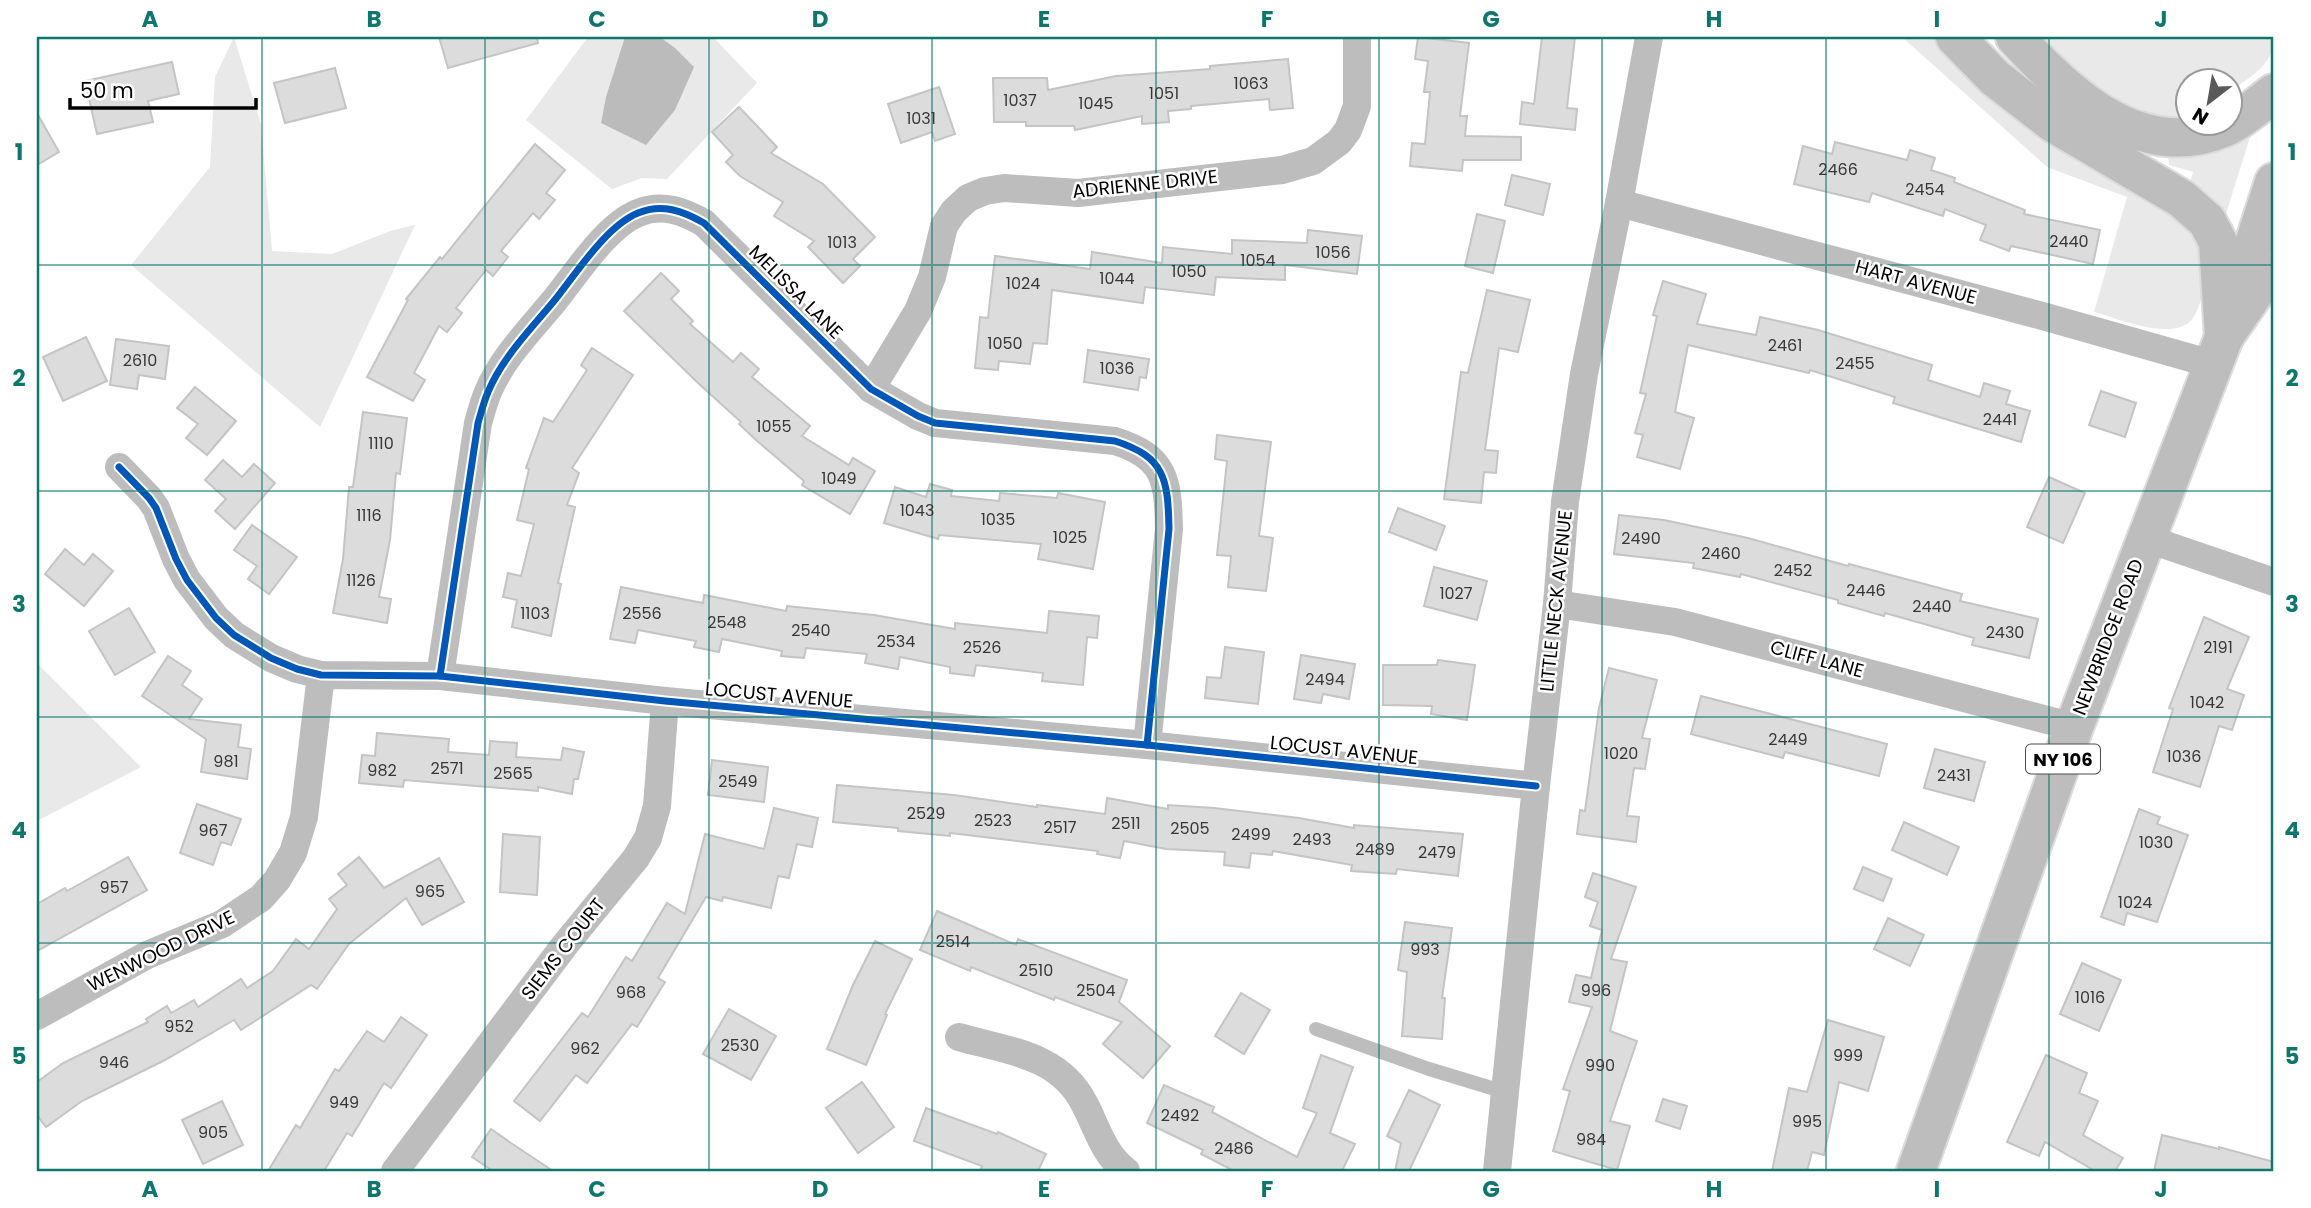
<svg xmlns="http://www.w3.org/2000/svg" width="2311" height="1208" font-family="Poppins,sans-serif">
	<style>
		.green { fill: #e9e9e9 }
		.water { fill: #bbb }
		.building { fill: #dcdcdc; stroke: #c4c4c4; stroke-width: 2 }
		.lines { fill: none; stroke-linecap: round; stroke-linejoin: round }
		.primary-casing { stroke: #dbdbdb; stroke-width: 42 }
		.motorway-casing { stroke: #dbdbdb; stroke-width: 42 }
		.service { stroke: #bdbdbd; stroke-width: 14 }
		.minor { stroke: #bdbdbd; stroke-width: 28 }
		.primary { stroke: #bdbdbd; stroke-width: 38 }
		.motorway { stroke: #bdbdbd; stroke-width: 38 }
		.cycleway-casing { stroke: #fff; stroke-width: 11 }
		.cycleway { stroke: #0057b8; stroke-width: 7 }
		.grid { fill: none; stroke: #0f766e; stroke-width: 2; stroke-opacity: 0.55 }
		.labels { text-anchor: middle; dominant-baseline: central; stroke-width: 5; stroke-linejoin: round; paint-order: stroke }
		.number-label { font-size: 16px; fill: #373737 }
		.shield { fill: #fff; stroke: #4c4c4c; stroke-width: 2 }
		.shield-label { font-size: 18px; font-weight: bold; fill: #000 }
		.street-label { font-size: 19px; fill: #000; stroke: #fff }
		.neatline { fill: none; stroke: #0f766e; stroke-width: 2.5 }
		.grid-label { font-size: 23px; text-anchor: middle; font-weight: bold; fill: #0f766e }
	</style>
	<rect width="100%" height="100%" fill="#fff"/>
	<g class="green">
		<path d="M234,37L261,124L272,251L332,254L390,231L415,225L320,427L131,265L210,167L215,77Z"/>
		<path d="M588,37H713L757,83L667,179L642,178L612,189L526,120Z"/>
		<path d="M1902,37H1935L1982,88L2188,217L2210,260C2207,274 2201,308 2193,318C2176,343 2119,319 2094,312L2127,197L2047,167Z"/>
		<path d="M2030,37H2274C2273,66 2252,75 2231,91L2238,100L2231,106L2230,80H2188V122L2133,124Z"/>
		<path d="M2252,131L2222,226L2188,190L2193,172L2169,165L2168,156H2185L2221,149Z"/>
		<path d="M37,663L141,767L37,821Z"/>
	</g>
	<path class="water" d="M625,37H660L675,48L694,67L675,110L646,145L601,123L606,97Z"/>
	<g class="building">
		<path d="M439,37H537L538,43L448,68Z"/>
		<path d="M1418,37L1469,43L1460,116H1467L1465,136L1521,137V160H1463L1462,171L1410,166L1412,143L1425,144L1430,92H1424L1428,61L1415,59Z"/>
		<path d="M1542,37H1575L1567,108L1577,109L1575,130L1520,124L1522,102L1534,104Z"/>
		<path d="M1288,59L1293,108L1270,110L1269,99L1191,106V109L1168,111L1169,122L1142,124V116L1075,130L1074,126H1026V122H994L993,78H1047L1048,90L1116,76L1210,69V66Z"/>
		<path d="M172,62L179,94L148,101L153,122L97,134L85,81Z"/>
		<path d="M335,68L346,108L285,123L274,83Z"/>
		<path d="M939,87L955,134L935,141L932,132L901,143L888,104Z"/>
		<path d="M739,107L777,147L771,153L823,184L875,237L853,259L860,266L843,283L808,247L814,241L774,216L783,202L740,176L726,162L733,155L712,132Z"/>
		<path d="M37,113L59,152L37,165Z"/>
		<path d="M1835,142L1907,160L1910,150L1935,158L1931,170L1955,178L1954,182L2025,210L2024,214L2100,230L2093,264L2011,246L2009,251L1980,240L1986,225L1945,209L1943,216L1872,193L1869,202L1794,184L1803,146L1832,154Z"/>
		<path d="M535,144L565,170L546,193L555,200L539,219L533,213L501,251L508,257L493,276L486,270L456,308L462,313L447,332L439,326L414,373L425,380L413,401L367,377L408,300L406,299L440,257L442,259Z"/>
		<path d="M1512,175L1550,184L1543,215L1505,205Z"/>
		<path d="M1477,214L1505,221L1493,273L1465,266Z"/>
		<path d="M1308,230L1362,236L1357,274L1285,265V280L1216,277L1214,295L1145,287L1143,303L1052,290L1047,344L1033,343L1030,364L999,361L998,370L975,368L980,317L988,318L995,256L1090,269L1092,252L1162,263L1163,247L1232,254V240L1307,243Z"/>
		<path d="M661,273L679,291L671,299L693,321L690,324L733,362L741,353L759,369L752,377L810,426L802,436L849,465L853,458L875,471L850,514L802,485L804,481L756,440L739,424L741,422L698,383L624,311Z"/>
		<path d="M1663,281L1706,294L1697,324L1756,335L1760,317L1818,330L1932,365L1928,380L1980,397L1984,383L2010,391L2006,404L2030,411L2021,442L1893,403L1895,397L1810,370L1809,373L1688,345L1675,412L1694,418L1680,469L1637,457L1643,435L1635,433L1646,394L1640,393L1657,316L1653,315Z"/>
		<path d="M1487,290L1530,300L1518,352L1499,348L1485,450L1498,451L1496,473L1484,472L1481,503L1444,499L1461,372L1468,373Z"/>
		<path d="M86,337L107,381L63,401L43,357Z"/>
		<path d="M116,339L169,346L165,379L139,375L137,389L110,385Z"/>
		<path d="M592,348L633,375L572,468L579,473L567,505L575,507L558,583L561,584L551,636L512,627L517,600L503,597L508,573L521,576L534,524L517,520L529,469L526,468L544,418L553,422L587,370L581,365Z"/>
		<path d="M1088,350L1149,359L1146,378L1140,377L1138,390L1084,382Z"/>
		<path d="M195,387L236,421L207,455L186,438L198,424L177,408Z"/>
		<path d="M2101,391L2136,403L2125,437L2089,425Z"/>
		<path d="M363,412L407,418L400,474L396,473L390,540L379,597L391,599L387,623L333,613L343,559L349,487H353Z"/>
		<path d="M1217,435L1271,442L1259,536L1273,538L1266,591L1228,587L1231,556L1217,555L1227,461L1215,459Z"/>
		<path d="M223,460L242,477L254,464L275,483L235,529L215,511L226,499L205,480Z"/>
		<path d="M2049,477L2085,493L2063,543L2027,527Z"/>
		<path d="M930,484L952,490L951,496L999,501L1000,493L1057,498L1058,493L1105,502L1093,569L1038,559L1041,544L939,535L938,539L884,523L895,487L926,497Z"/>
		<path d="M1398,508L1445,526L1436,550L1389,532Z"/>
		<path d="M1619,515L1664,520L1748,538L1848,566L1849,564L1962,594L1960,601L2038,619L2029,658L1972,645L1974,638L1885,613L1884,616L1838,603V600L1741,574L1740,577L1693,568L1694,563L1614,554Z"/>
		<path d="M252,525L297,557L269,594L248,579L257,566L234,550Z"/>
		<path d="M65,549L84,565L93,554L113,571L84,606L45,574Z"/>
		<path d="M1434,567L1487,581L1477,620L1424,606Z"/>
		<path d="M621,587L703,603L704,595L786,611L787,606L874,615L955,629V623L1047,633L1049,611L1099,616L1097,638L1087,637L1083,685L1042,681L1043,673L976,665L974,676L950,673V667L900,657L898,669L865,663L867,654L806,648L804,658L781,656L782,651L722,639L719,652L694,647L696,641L638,630L635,643L610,639Z"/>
		<path d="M129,608L155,652L115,675L89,631Z"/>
		<path d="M2204,617L2249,637L2227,689L2244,695L2232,730L2219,726L2200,787L2153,772L2173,709L2169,708Z"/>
		<path d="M1225,647L1264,652L1258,704L1205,698L1207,677L1221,678Z"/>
		<path d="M1301,655L1355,664L1349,699L1323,694L1321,703L1294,699Z"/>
		<path d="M168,656L191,671L182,685L202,699L189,719L241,725L238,747L251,749L247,779L201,772L206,739L142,696Z"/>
		<path d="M1438,660L1475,665L1467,720L1431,714L1432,706L1383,705V665H1437Z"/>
		<path d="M1609,668L1657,680L1642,738L1650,739L1645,769L1634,768L1627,816L1639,817L1636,842L1577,834L1580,810L1585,811L1599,708Z"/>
		<path d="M1701,696L1887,744L1879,776L1785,752L1783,758L1691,734Z"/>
		<path d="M377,733L449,739L448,752L489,755L490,741L517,743L516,757L561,760L563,748L584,752L578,779H574L572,794L538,787V791L404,780L403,787L359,783L362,755L375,756Z"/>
		<path d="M1935,749L1985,762L1974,801L1924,788Z"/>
		<path d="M712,760L768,767L764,802L708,795Z"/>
		<path d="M837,785L954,795L1037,807V805L1105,814L1107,798L1168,809V805L1214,808L1299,818L1354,828V825L1463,834L1458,876L1397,869L1396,874L1351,871L1352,865L1273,851L1272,855L1251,853L1249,868L1224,865L1225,852L1166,849L1124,841L1120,858L1097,854L1098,851L1017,841L950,833V836L898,831V828L833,822Z"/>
		<path d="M197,804L241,819L231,845L221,842L213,865L180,853Z"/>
		<path d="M774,808L818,818L812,847L797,844L789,878L778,876L771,908L723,897L722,901L706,897L658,978L665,982L637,1027L632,1024L587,1083L576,1075L540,1121L514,1101L582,1013L588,1017L626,957L632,961L667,903L685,914L705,834L764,849Z"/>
		<path d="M2139,809L2160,817L2157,824L2188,835L2157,922L2127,913L2124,925L2101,917Z"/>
		<path d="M1904,822L1959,847L1947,875L1892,850Z"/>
		<path d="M503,834L540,837L537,895L500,892Z"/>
		<path d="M128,857L147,890L37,951V904L65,888L67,891Z"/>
		<path d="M359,857L384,888L439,858L464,902L422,925L406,898L349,944L317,989L311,985L241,1030L234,1020L165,1060L82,1101L46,1127L37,1115V1082L63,1063L148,1022L146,1019L167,1006L171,1013L194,1000L198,1007L241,979L247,988L273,971L296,939L309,949L337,909L329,899L347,885L338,874Z"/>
		<path d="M1863,867L1892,879L1883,901L1854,889Z"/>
		<path d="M1593,873L1636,887L1611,959L1627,962L1610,1031L1637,1041L1610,1121L1630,1126L1617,1170L1553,1151L1570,1091L1563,1089L1592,1007L1569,1002L1576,975L1591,978L1602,930L1590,926L1598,902L1585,897Z"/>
		<path d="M937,911L1016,945L1018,939L1127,980L1119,1002L1170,1046L1143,1078L1103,1044L1122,1022L1055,997L1054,1000L971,967L970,971L920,950Z"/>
		<path d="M1888,918L1924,935L1910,966L1874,949Z"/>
		<path d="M1405,922L1452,928L1442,998H1445L1442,1039L1402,1036L1407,972L1398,970Z"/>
		<path d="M875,941L912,959L885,1014L887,1015L866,1065L827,1049L853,985Z"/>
		<path d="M2082,963L2121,980L2099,1031L2060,1014Z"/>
		<path d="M1241,993L1270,1010L1244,1054L1215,1036Z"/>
		<path d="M729,1009L776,1036L751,1080L703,1054Z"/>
		<path d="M401,1017L427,1035L391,1088L384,1083L352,1136L347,1133L324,1171H268L296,1125L300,1128L335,1069L339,1071L367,1031L384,1042Z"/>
		<path d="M1828,1020L1884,1037L1868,1091L1839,1082L1824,1155L1812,1152L1807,1171H1772L1789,1088L1807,1092Z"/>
		<path d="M1321,1055L1353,1067L1330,1133L1355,1144L1342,1171H1234L1201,1154L1203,1150L1147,1123L1164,1085L1214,1107L1212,1112L1297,1157L1317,1113L1303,1108Z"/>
		<path d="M2046,1055L2087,1073L2079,1093L2098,1101L2083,1135L2123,1158L2115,1171H2095L2045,1142L2039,1156L2007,1142Z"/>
		<path d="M862,1082L894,1127L858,1153L826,1108Z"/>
		<path d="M1409,1090L1440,1105L1409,1171H1395L1401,1143L1387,1136Z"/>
		<path d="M1663,1099L1687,1106L1680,1129L1656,1121Z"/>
		<path d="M222,1101L243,1145L203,1164L182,1120Z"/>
		<path d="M926,1108L997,1134L998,1132L1046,1154L1038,1171H980L982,1166L914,1141Z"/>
		<path d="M491,1129L511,1143L553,1171H493L472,1157Z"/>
		<path d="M2162,1135L2219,1149V1147L2274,1162V1171H2154Z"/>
	</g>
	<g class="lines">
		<defs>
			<path id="primary" d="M1916,1171L2074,727L2224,337L2274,182"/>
			<g id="motorway">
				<path d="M1955,37L1995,78L2053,123L2182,199L2207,221L2218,242L2224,337"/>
				<path d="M2015,37C2068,95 2141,164 2226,127C2243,119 2259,104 2274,93"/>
				<path d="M2224,337L2257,289L2274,274"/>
			</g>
		</defs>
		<use href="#primary" class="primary-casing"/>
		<use href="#motorway" class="motorway-casing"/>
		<path class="service" d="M1316,1029L1429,1069L1505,1092"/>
		<g class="minor">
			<path d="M1619,203L2039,315L2212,364"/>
			<path d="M871,389L918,311L932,277L944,226L954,211L968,198L985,191L1004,188L1078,193L1282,170L1313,161L1339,142L1348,130L1357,106V37"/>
			<path d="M119,467L149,498L156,508L176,559L187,580L216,618L234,635L271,658L297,669L321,675L440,676L665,701L1147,745L1536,786"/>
			<path d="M2145,538L2274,582"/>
			<path d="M1557,604L1675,622L2074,727"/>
			<path d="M440,676L478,423C481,413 484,401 488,392C502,358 531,329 554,301C576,274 606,226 638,213C662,203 683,211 704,223L871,389L918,416L935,423L1115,441C1165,457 1168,479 1169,529L1147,745"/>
			<path d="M37,1016L147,955L222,924L261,898L277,880L293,853L304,817L321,675"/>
			<path d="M959,1037C1007,1051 1059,1054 1084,1103C1097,1127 1103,1154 1126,1171"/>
			<path d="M395,1171L564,946L636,858L648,838L657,806L665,701"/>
			<path d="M1497,1171L1536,786L1557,604L1565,502L1584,374L1619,203L1649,37"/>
		</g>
		<use href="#primary" class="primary"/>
		<use href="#motorway" class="motorway"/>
		<defs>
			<g id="cycleway">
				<path d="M119,467L149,498L156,508L176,559L187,580L216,618L234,635L271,658L297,669L321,675L440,676L665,701L1147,745L1536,786"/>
				<path d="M440,676L478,423C481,413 484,401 488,392C502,358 531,329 554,301C576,274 606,226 638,213C662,203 683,211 704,223L871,389L918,416L935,423L1115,441C1165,457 1168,479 1169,529L1147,745"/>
			</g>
		</defs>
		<use href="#cycleway" class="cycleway-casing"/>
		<use href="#cycleway" class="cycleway"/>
	</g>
	<path class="grid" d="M262,37V1171M485,37V1171M709,37V1171M932,37V1171M1156,37V1171M1379,37V1171M1602,37V1171M1826,37V1171M2049,37V1171M37,265H2274M37,491H2274M37,717H2274M37,943H2274"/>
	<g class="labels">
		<g class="number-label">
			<text x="1251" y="83">1063</text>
			<text x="1164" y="93">1051</text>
			<text x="1020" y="100">1037</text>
			<text x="1096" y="103">1045</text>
			<text x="921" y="118">1031</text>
			<text x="1838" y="169">2466</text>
			<text x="1925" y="189">2454</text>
			<text x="2069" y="241">2440</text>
			<text x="842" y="242">1013</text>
			<text x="1333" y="252">1056</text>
			<text x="1258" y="260">1054</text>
			<text x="1189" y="271">1050</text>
			<text x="1117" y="278">1044</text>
			<text x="1023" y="283">1024</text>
			<text x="1005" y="343">1050</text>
			<text x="1785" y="345">2461</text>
			<text x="140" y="360">2610</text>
			<text x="1855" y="363">2455</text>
			<text x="1117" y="368">1036</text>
			<text x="2000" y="419">2441</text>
			<text x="774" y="426">1055</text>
			<text x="381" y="443">1110</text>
			<text x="839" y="478">1049</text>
			<text x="917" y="510">1043</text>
			<text x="369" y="515">1116</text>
			<text x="998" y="519">1035</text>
			<text x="1070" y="537">1025</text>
			<text x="1641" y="538">2490</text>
			<text x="1721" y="553">2460</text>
			<text x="1793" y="570">2452</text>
			<text x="361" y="580">1126</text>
			<text x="1866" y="590">2446</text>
			<text x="1456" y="593">1027</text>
			<text x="1932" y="606">2440</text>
			<text x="535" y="613">1103</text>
			<text x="642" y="613">2556</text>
			<text x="727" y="622">2548</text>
			<text x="811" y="630">2540</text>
			<text x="2005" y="632">2430</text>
			<text x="896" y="641">2534</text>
			<text x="982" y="647">2526</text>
			<text x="2218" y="647">2191</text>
			<text x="1325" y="679">2494</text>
			<text x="2207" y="702">1042</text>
			<text x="1788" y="739">2449</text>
			<text x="1621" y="753">1020</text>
			<text x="2184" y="756">1036</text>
			<text x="226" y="761">981</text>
			<text x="447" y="768">2571</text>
			<text x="382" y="770">982</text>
			<text x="513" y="773">2565</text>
			<text x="1954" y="775">2431</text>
			<text x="738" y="781">2549</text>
			<text x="926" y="813">2529</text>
			<text x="993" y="820">2523</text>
			<text x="1126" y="823">2511</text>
			<text x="1060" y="827">2517</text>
			<text x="1190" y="828">2505</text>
			<text x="213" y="830">967</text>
			<text x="1251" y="834">2499</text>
			<text x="1312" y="839">2493</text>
			<text x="2156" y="842">1030</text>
			<text x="1375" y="849">2489</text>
			<text x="1437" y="852">2479</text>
			<text x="114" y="887">957</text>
			<text x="430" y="891">965</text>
			<text x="2135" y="902">1024</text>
			<text x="953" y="941">2514</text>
			<text x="1425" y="949">993</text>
			<text x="1036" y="970">2510</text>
			<text x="1096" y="990">2504</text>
			<text x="1596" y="990">996</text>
			<text x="631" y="992">968</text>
			<text x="2090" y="997">1016</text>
			<text x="179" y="1026">952</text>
			<text x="740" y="1045">2530</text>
			<text x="585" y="1048">962</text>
			<text x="1848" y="1055">999</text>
			<text x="114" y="1062">946</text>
			<text x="1600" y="1065">990</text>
			<text x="344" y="1102">949</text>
			<text x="1180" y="1115">2492</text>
			<text x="1807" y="1121">995</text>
			<text x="213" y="1132">905</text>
			<text x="1591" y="1139">984</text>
			<text x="1234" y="1148">2486</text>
		</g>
		<rect class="shield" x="2026" y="744.5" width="74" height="29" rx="5"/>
		<g class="shield-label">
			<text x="2063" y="759">NY 106</text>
		</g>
		<g class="street-label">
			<text transform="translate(1145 184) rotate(-6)">ADRIENNE DRIVE</text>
			<text transform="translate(1916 282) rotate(15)">HART AVENUE</text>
			<text transform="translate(796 292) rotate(45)">MELISSA LANE</text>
			<text transform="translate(1556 601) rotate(-84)">LITTLE NECK AVENUE</text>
			<text transform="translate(2108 637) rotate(-69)">NEWBRIDGE ROAD</text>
			<text transform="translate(1817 659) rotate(15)">CLIFF LANE</text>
			<text transform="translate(779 695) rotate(5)">LOCUST AVENUE</text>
			<text transform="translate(1344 750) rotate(6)">LOCUST AVENUE</text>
			<text transform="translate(563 949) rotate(-52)">SIEMS COURT</text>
			<text transform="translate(161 951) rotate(-26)">WENWOOD DRIVE</text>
		</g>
	</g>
	<rect width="2311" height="1208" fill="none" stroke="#ffffff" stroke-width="77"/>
	<g transform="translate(2209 102) rotate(211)"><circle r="33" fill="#ffffff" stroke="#999999" stroke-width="2"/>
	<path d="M0-5L12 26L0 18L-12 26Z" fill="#595959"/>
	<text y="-10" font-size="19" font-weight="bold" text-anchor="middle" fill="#000000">N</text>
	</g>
	<path d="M70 98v10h186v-10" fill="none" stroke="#000000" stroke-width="3.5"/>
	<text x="80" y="98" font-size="21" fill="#000000" stroke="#ffffff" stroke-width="5" paint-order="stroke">50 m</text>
	<rect x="38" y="38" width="2234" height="1132" class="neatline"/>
	<g class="grid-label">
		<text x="150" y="27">A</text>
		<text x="374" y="27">B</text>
		<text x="597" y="27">C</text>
		<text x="820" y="27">D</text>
		<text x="1044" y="27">E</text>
		<text x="1267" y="27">F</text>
		<text x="1491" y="27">G</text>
		<text x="1714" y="27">H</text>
		<text x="1937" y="27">I</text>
		<text x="2161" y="27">J</text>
		<text x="19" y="160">1</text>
		<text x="2292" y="160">1</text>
		<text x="19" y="386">2</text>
		<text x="2292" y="386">2</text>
		<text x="19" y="612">3</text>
		<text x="2292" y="612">3</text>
		<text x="19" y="838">4</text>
		<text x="2292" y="838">4</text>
		<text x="19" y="1064">5</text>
		<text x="2292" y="1064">5</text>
		<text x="150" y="1197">A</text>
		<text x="374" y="1197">B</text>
		<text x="597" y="1197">C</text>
		<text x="820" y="1197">D</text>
		<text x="1044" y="1197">E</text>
		<text x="1267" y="1197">F</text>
		<text x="1491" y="1197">G</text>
		<text x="1714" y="1197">H</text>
		<text x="1937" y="1197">I</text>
		<text x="2161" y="1197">J</text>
	</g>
</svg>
